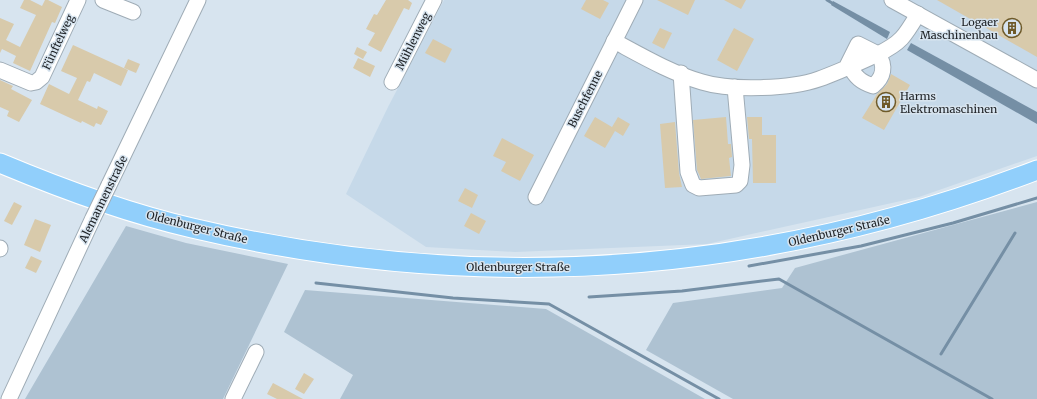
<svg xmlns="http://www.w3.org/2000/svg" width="1037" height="399" font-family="Merriweather,serif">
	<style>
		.built { fill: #c6d9e9 }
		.green { fill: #aec2d2 }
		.water { fill: #758fa5 }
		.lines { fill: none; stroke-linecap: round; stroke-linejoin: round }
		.stream { stroke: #758fa5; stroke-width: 3 }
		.building { fill: #d8caab }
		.minor-casing { stroke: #9facb6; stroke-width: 17 }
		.major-casing { stroke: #fff; stroke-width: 21 }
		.minor { stroke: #fff; stroke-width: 15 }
		.major { stroke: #91cffb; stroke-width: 19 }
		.minor-bridge-casing { stroke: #9facb6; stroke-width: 17; stroke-linecap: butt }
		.minor-bridge { stroke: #fff; stroke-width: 15 }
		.labels { text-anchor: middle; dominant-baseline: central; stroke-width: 3; stroke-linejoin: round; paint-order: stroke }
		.poi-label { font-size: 11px; fill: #202428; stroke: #d7e4ef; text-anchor: end }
		.street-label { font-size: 11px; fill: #202428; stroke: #d7e4ef }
	</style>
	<rect width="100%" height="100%" fill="#d7e4ef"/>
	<path class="built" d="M444,0H1037V156L919,197L707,244L515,252L426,247L346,194L388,107Z"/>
	<g class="green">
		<path d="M1037,202V399H733L646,350L673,303L782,288L795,268Z"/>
		<path d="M126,226L186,243L288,264L223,399H25Z"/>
		<path d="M305,290L546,309L705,399H340L353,375L284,332Z"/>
	</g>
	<g class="water">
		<path d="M833,1L890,32L887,39L831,5Z"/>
		<path d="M911,43L1037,112V124L907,50Z"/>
	</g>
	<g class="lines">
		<g class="stream">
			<path d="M827,0L832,3"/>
			<path d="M749,266L861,246L953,223L1037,198"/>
			<path d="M316,283L453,298L549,304L719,399"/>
			<path d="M589,297L682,291L779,279L992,399"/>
			<path d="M941,354L1015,233"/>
		</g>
	</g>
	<g class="building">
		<path d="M24,0H30L42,6L45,0H48L62,7L55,23L52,22L30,71L13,63L16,56L2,49L0,53V18L14,24L6,40L20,47L36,15L20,8Z"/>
		<path d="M386,0H408L412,3L409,10L404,8L381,52L368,45L375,33L366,29L374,14L377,15Z"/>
		<path d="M586,0H603L609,3L600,19L581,9Z"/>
		<path d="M657,0H695L688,15Z"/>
		<path d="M724,0H746L741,9Z"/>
		<path d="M937,0H1037V57Z"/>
		<path d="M660,28L672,33L664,49L652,43Z"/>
		<path d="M734,28L754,39L737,71L717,60Z"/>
		<path d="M433,39L452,49L445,63L425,53Z"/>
		<path d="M73,45L128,70L121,86L94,73L90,82L87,81L78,100L97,109L98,106L108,111L101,125L96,123L94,127L82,121L81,123L40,104L49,84L69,94L77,78L61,71Z"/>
		<path d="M357,47L367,52L363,59L354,54Z"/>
		<path d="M358,58L375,66L370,77L353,68Z"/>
		<path d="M128,59L140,64L136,73L124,68Z"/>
		<path d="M891,74L910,85L884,130L862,118L877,94L887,84Z"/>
		<path d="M0,80L13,86L11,89L32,100L19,122L7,116L9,111L0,107Z"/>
		<path d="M595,117L612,127L618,117L630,124L623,136L615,131L605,148L584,136Z"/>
		<path d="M726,117L728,144H731L732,157L729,158L731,176L701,179L697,170L693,120Z"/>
		<path d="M747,117H762V135H776V183H753L752,139H749Z"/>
		<path d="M675,122L679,173L682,187L665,188L660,124Z"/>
		<path d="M502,138L534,155L520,181L501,171L506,162L493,156Z"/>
		<path d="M465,188L478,195L472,208L458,201Z"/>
		<path d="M14,202L22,206L12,225L4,221Z"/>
		<path d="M471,213L486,221L479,234L464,226Z"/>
		<path d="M35,219L51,225L40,252L24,245Z"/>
		<path d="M31,256L42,261L36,273L25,268Z"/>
		<path d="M304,373L314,379L304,394L295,389Z"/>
		<path d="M273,383L303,399H277L267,394Z"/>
	</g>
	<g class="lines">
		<defs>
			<g id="minor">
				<path d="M103,0L133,12"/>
				<path d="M892,0L1037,80"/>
				<path d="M614,41C642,56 671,73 702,82C731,91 791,89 819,79C839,72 858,63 878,54L858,44L846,68"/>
				<path d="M850,66C855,77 861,82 873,86C884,77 886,66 878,54C901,43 905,36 918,14"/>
				<path d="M0,70L31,83L36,82L42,77L78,0"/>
				<path d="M681,73L688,172L693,185L699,188L736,185L740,181L742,165L735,87"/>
				<path d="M392,82L434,0"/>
				<path d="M109,185L198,0"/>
				<path d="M536,197L635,0"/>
				<path d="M0,248V249"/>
				<path d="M9,399L93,218"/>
				<path d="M233,399L256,352"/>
			</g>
			<path id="major" d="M0,163C62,189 127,213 192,228C480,296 761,276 1037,170"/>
		</defs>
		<use href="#minor" class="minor-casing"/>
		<use href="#major" class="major-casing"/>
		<use href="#minor" class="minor"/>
		<use href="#major" class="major"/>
		<defs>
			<path id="minor-bridge" d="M93,218L109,185"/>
		</defs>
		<use href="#minor-bridge" class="minor-bridge-casing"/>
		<use href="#minor-bridge" class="minor-bridge"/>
	</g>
	<defs>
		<symbol id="building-ring" viewBox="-11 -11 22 22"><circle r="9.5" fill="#d7e4ef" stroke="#6e5a29" stroke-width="1.5"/><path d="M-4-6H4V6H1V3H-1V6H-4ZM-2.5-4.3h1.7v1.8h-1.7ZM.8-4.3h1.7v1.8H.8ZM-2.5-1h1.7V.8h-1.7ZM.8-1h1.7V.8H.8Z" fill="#6e5a29"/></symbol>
	</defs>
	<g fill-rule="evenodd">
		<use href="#building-ring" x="1001" y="17" width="22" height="22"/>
		<use href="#building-ring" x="875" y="91" width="22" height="22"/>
	</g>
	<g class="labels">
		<g class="poi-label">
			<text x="998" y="22">Logaer<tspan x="998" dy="13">Maschinenbau</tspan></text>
			<text x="900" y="96" text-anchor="start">Harms<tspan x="900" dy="13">Elektromaschinen</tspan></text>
		</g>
		<g class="street-label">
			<text transform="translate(413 41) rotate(-63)">Mühlenweg</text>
			<text transform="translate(58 42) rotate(-65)">Fünftelweg</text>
			<text transform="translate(585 99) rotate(-63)">Buschfenne</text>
			<text transform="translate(103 199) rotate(-64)">Alemannenstraße</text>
			<text transform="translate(197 227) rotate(14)">Oldenburger Straße</text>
			<text transform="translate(839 231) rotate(-13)">Oldenburger Straße</text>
			<text x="518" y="267">Oldenburger Straße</text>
		</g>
	</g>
</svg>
